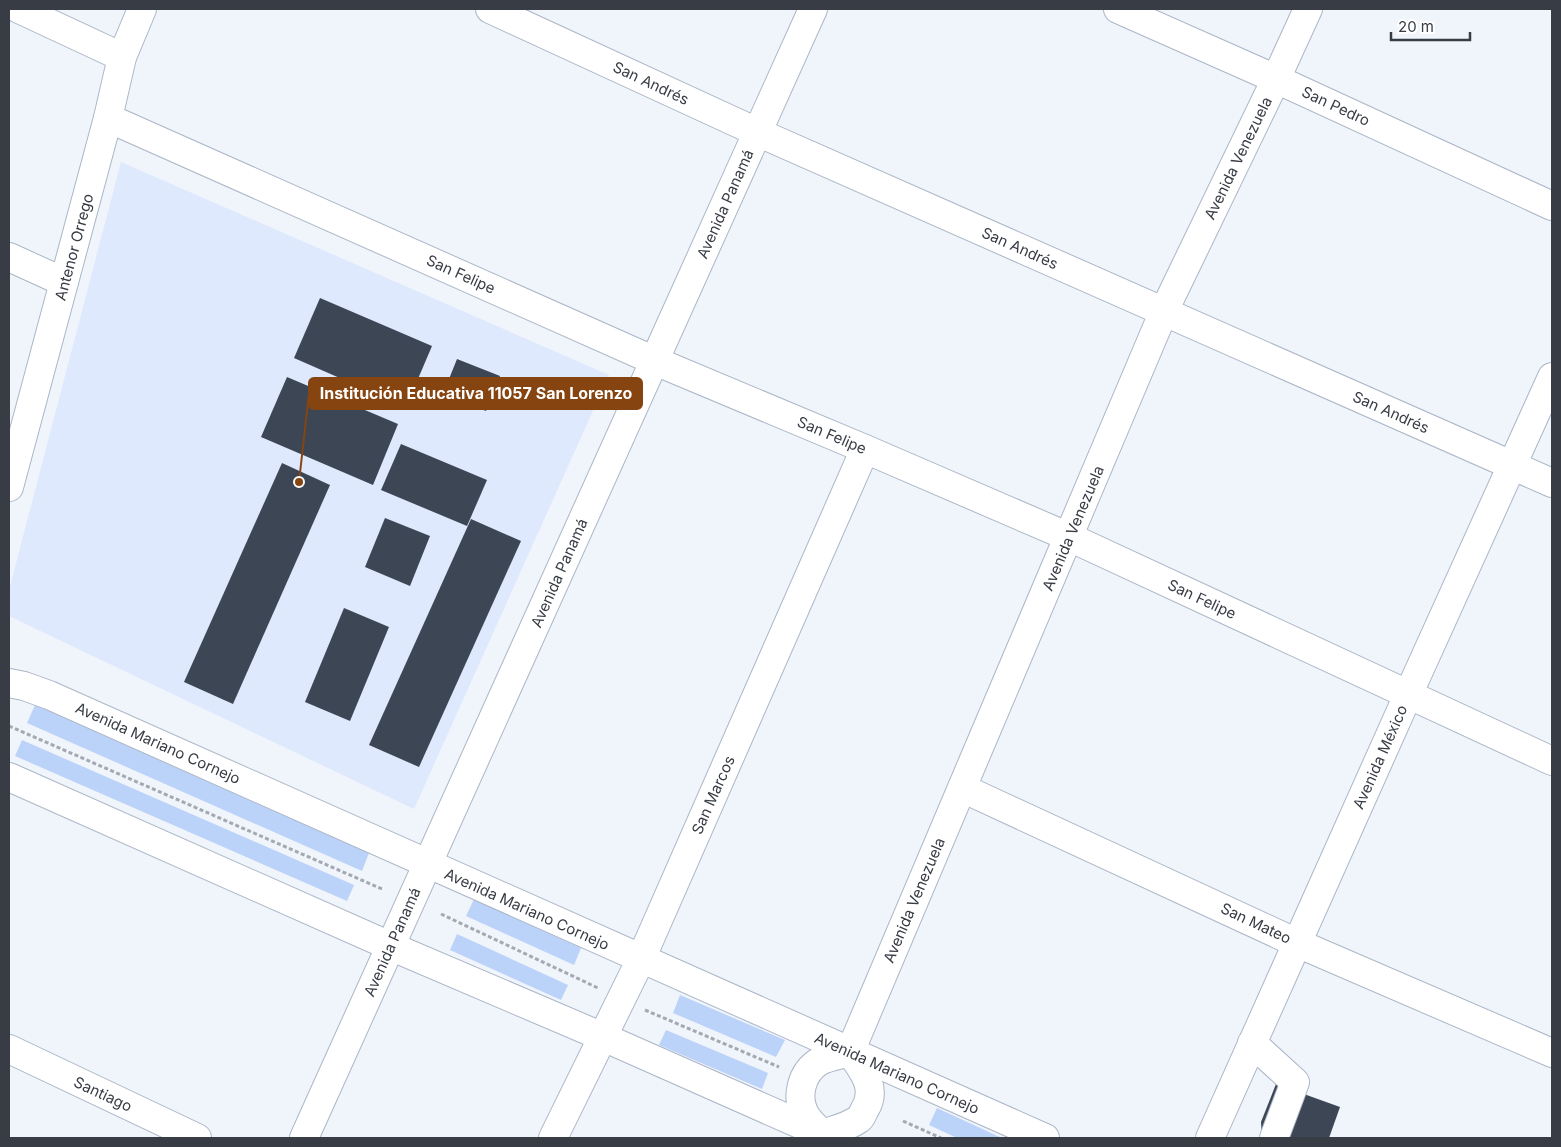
<svg xmlns="http://www.w3.org/2000/svg" width="1561" height="1147" font-family="Inter,sans-serif">
	<style>
		.built { fill: #dee9fd }
		.green { fill: #bcd3f9 }
		.building { fill: #3d4655 }
		.lines { fill: none; stroke-linecap: round; stroke-linejoin: round }
		.minor-casing { stroke: #abb6c7; stroke-width: 30 }
		.path { stroke: #a4a8b0; stroke-width: 3; stroke-dasharray: 4 2.5; stroke-linecap: butt }
		.minor { stroke: #fff; stroke-width: 28 }
		.labels { text-anchor: middle; dominant-baseline: central; stroke-width: 5; stroke-linejoin: round; paint-order: stroke }
		.street-label { font-size: 15px; fill: #383c44; stroke: #fff }
		.leader { fill: none; stroke: #864411; stroke-width: 2 }
		.callout-dot { fill: #864411; stroke: #fff; stroke-width: 2 }
		.callout { fill: #864411; stroke: #864411; stroke-width: 2 }
		.callout-label { font-size: 16px; text-anchor: middle; font-weight: bold; fill: #fff }
	</style>
	<rect width="100%" height="100%" fill="#f0f4fb"/>
	<path class="built" d="M121,162L609,375L414,809L9,616V590Z"/>
	<g class="green">
		<path d="M35,705L369,853L362,871L27,723Z"/>
		<path d="M22,740L354,885L347,901L15,756Z"/>
		<path d="M474,899L581,948L574,965L466,916Z"/>
		<path d="M457,934L568,985L561,1000L450,950Z"/>
		<path d="M680,995L785,1040L776,1057L673,1013Z"/>
		<path d="M666,1030L768,1073L762,1089L659,1045Z"/>
		<path d="M937,1108L1002,1138H957L929,1125Z"/>
	</g>
	<g class="building">
		<path d="M320,298L432,346L406,407L294,358Z"/>
		<path d="M457,359L500,376L486,411L443,394Z"/>
		<path d="M287,377L398,424L373,485L261,437Z"/>
		<path d="M401,444L487,480L467,526L381,490Z"/>
		<path d="M282,463L330,485L233,704L184,682Z"/>
		<path d="M385,518L430,536L410,586L365,567Z"/>
		<path d="M471,519L521,541L419,767L369,745Z"/>
		<path d="M344,608L389,627L350,721L305,702Z"/>
		<path d="M1276,1084L1340,1107L1329,1138H1262L1261,1122Z"/>
	</g>
	<g class="lines">
		<defs>
			<g id="minor">
				<path d="M19,9L122,57"/>
				<path d="M490,9L757,132L1552,483"/>
				<path d="M1118,9L1276,79L1552,206"/>
				<path d="M108,118L655,361L865,449L1069,537L1552,761"/>
				<path d="M9,257L64,282"/>
				<path d="M9,487L108,118L122,57L142,9"/>
				<path d="M9,683L24,686L49,695L1045,1138"/>
				<path d="M9,777L390,946L603,1037L820,1133"/>
				<path d="M962,788L1297,943L1552,1053"/>
				<path d="M1252,1043L1295,1082L1274,1138"/>
				<path d="M9,1049L197,1138"/>
				<path d="M822,1134C817,1128 810,1123 806,1116C795,1098 801,1072 820,1061C828,1057 840,1055 850,1052L1164,311L1276,79L1308,9"/>
				<path d="M304,1138L813,9"/>
				<path d="M553,1138L641,959L865,449"/>
				<path d="M820,1138L822,1134C834,1130 848,1127 859,1119C862,1117 863,1112 865,1109C878,1088 862,1069 850,1052"/>
				<path d="M1210,1138L1408,695L1552,377"/>
			</g>
		</defs>
		<use href="#minor" class="minor-casing"/>
		<g class="path">
			<path d="M9,726L382,889"/>
			<path d="M441,914L598,988"/>
			<path d="M645,1010L779,1067"/>
			<path d="M903,1121L941,1138"/>
		</g>
		<use href="#minor" class="minor"/>
	</g>
	<g class="labels">
		<g class="street-label">
			<text transform="translate(651 83) rotate(25)">San Andrés</text>
			<text transform="translate(1336 106) rotate(25)">San Pedro</text>
			<text transform="translate(1238 158) rotate(-64)">Avenida Venezuela</text>
			<text transform="translate(725 204) rotate(-66)">Avenida Panamá</text>
			<text transform="translate(74 247) rotate(-75)">Antenor Orrego</text>
			<text transform="translate(1020 248) rotate(24)">San Andrés</text>
			<text transform="translate(461 274) rotate(24)">San Felipe</text>
			<text transform="translate(1391 412) rotate(24)">San Andrés</text>
			<text transform="translate(832 435) rotate(23)">San Felipe</text>
			<text transform="translate(1073 528) rotate(-67)">Avenida Venezuela</text>
			<text transform="translate(559 573) rotate(-66)">Avenida Panamá</text>
			<text transform="translate(1202 599) rotate(25)">San Felipe</text>
			<text transform="translate(158 743) rotate(24)">Avenida Mariano Cornejo</text>
			<text transform="translate(1380 757) rotate(-66)">Avenida México</text>
			<text transform="translate(713 795) rotate(-66)">San Marcos</text>
			<text transform="translate(914 900) rotate(-67)">Avenida Venezuela</text>
			<text transform="translate(527 909) rotate(24)">Avenida Mariano Cornejo</text>
			<text transform="translate(1256 923) rotate(25)">San Mateo</text>
			<text transform="translate(392 942) rotate(-66)">Avenida Panamá</text>
			<text transform="translate(897 1073) rotate(24)">Avenida Mariano Cornejo</text>
			<text transform="translate(103 1094) rotate(25)">Santiago</text>
		</g>
	</g>
	<path class="leader" d="M299 482L309 393"/>
	<circle class="callout-dot" cx="299" cy="482" r="5"/>
	<rect class="callout" x="309" y="378" width="333" height="31" rx="5"/>
	<g class="callout-label">
		<text x="476" y="399">Institución Educativa 11057 San Lorenzo</text>
	</g>
	<rect width="1561" height="1147" fill="none" stroke="#383c44" stroke-width="20"/>
	<path d="M1391 32v8h79v-8" fill="none" stroke="#383c44" stroke-width="2.5"/>
	<text x="1398" y="32" font-size="15" fill="#383c44" stroke="#ffffff" stroke-width="4" paint-order="stroke">20 m</text>
</svg>
